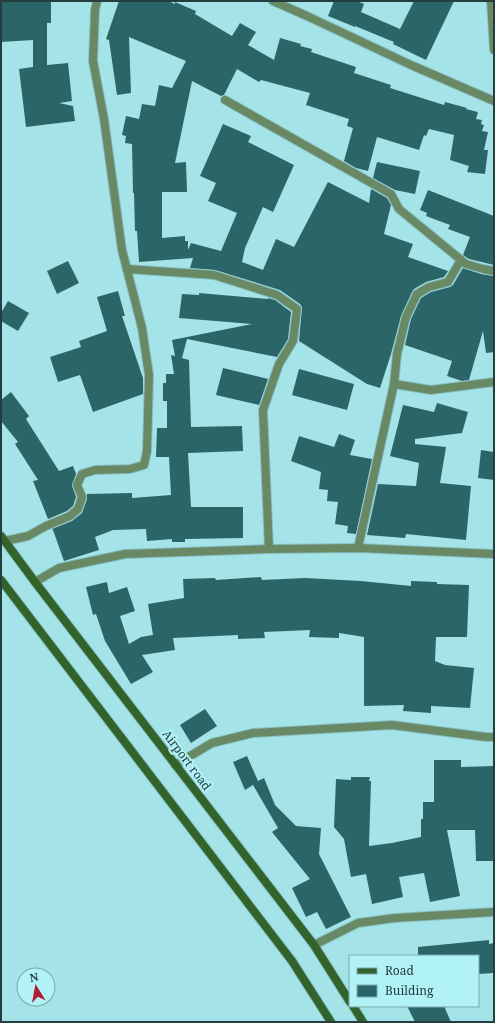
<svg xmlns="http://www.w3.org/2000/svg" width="495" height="1023" font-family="'Noto Serif',serif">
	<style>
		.building { fill: #2c6568 }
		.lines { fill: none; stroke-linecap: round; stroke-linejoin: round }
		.street-casing { stroke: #88bfc4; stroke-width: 10 }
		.secondary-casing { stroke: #88bfc4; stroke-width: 10 }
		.street { stroke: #698964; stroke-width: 8 }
		.secondary { stroke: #32632b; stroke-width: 8 }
		.labels { text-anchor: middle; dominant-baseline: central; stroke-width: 4; stroke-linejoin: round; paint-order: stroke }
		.street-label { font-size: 12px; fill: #243e40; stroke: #b1f2f6 }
	</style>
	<rect width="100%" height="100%" fill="#a4e4e9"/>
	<g class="building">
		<path d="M1,1H51V23H47V65L68,63L72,101L59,103L73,106L75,121L26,127L19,69L33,67V40L1,42Z"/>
		<path d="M119,1H168L175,4V2L196,11L195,14L232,36L240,23L256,32L248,45L274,60L280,38L301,44L300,46L312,49L311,52L356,67L354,73L391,85L390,88L444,105L445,102L467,108L466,109L478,112L476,119L482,120L481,124L484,125L482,131L488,132L484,150H488L485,174L467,172L469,166L450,160L454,135L429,129L426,136L424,135L419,150L377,137L368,171L356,168L344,161L353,128L347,126L349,119L306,105L310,93L261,80L259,82L237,69L224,95L221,96L192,81L175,163L186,162L187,192H162V238L185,236V241H188V250L191,243L221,251L237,213L208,201L216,183L200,176L223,124L251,136L248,142L294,165L273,212L263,207L245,248L242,262L263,270L276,239L294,247L328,182L369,203L371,189L387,198L391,205L384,234L413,244L408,257L448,271L444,277L426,282L414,289L412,292L401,316L391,354L380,388L367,384L299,341L302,307L300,304L280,290L215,270L190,268L193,258L139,262L137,231H135L134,193H133L132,144L125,143L126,136L122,135L126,116L139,119L142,104L155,106L159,85L172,88L186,61L129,37L131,93L117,95L109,40L106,39Z"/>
		<path d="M334,1H357L364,4L361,12L400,29L414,1H454L426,60L393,44L394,42L355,26V27L328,16Z"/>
		<path d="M377,162L420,171L415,194L395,190L373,178Z"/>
		<path d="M428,190L494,216V265L469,259L463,255L470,237L448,229L450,225L426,216L427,213L420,210Z"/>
		<path d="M68,261L79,283L57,294L47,271Z"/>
		<path d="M463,268L481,274L494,276V352L486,353L483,331L469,380L462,381L447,376L452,361L405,345L411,319L421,298L431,292L450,287L453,285Z"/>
		<path d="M118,291L125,316H122L143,378V394L93,412L80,375L58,382L50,357L81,347L79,341L107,331L97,297Z"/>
		<path d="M199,293L268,299V298L275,300L291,312L288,339L277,357L187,339L182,358L189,360L191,427L242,426L243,451L188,453L191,507H243V538L185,539V542H172V539L147,541L146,529L113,530L95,537L99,550L64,561L53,530L52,529L72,521L82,513L87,499V494L132,493V498L171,495L169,457H156L157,428H167V401H163V383H166V374H174L171,355L175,356L172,340L252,324L179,318L182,294L199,295Z"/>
		<path d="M8,301L29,313L18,331L1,321V313Z"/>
		<path d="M223,368L268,379L259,405L216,395Z"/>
		<path d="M299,369L354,384L347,410L292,395Z"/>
		<path d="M11,392L29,416L26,419L59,471L73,466L76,474L72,485L76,497L73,506L67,511L48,519L33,481L38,480L15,444L18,442L1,421V400Z"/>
		<path d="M437,403L468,412L462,433L415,439V444L446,447L440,483L471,486L466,540L406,534L405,538L367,535L378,484L416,486L419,463L390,456L403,405L434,412Z"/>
		<path d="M339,434L355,440L350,455L372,459L356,534L347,533L348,526L335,524L338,502L327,501L328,490L319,489L321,472L291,461L299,436L334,447Z"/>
		<path d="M481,450L494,452V480L478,478Z"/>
		<path d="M261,577L262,580L305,578L361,581L411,586V581L437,582V584L469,585L467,637H436L435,661L445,665L474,668L470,708L431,706V713L403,711L404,705L364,706V637L339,633V638L309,637L310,630L264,632L265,638L238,639V635L173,638L175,650L142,655L153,672L131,684L105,641L96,614L93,615L86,587L107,582L109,593L127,587L135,611L120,616L129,644L141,637L153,635L148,604L184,598L183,579L215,578L216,580Z"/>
		<path d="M205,709L217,726L191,743L180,725Z"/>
		<path d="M247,756L258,781L264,778L275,805L296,826L321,828L319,854L351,917L326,929L317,912L306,917L292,888L310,879L272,832L278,828L253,785L245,790L233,762Z"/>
		<path d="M434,760H461V767L494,766V861H476L475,830H447L460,896L430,902L424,873L399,877L403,897L372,904L366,874L351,877L344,839L334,827L336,779L351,780V777H370L369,781H371L369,846L392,843L421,837V819H423V802H434Z"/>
		<path d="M489,940V944L494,943V973L478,974V956H418V947Z"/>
		<path d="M407,1006H444L451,1022H415Z"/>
	</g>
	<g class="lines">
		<defs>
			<g id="street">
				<path d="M273,1L307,16L411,65L494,101"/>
				<path d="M491,1L494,50"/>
				<path d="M225,100L391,194L399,209L466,264L483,269L494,271"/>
				<path d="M127,269L214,275L277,295L297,309L293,341L279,364L263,410L269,549"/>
				<path d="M394,384L431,390L494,382"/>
				<path d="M5,541L28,536L46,526L70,516L78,509L82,497L77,485L82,474L95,470L130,469L144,465L147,451L149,375L142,328L122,250L104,119L93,61L95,10L97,1"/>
				<path d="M358,548L394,384L397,354L406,317L417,294L429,287L448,282L461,260"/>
				<path d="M35,582L59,568L125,554L269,549L358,548L494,554"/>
				<path d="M175,765L212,743L253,733L392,725L486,737H494"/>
				<path d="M314,945L358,923L395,918L494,912"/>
			</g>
			<g id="secondary">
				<path d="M1,536L35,582L314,945L350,1002"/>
				<path d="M1,580L292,961L331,1022"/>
				<path d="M353,1006L363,1022"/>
			</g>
		</defs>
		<use href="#street" class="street-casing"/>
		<use href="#secondary" class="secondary-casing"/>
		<use href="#street" class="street"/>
		<use href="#secondary" class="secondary"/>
	</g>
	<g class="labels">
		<g class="street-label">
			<text transform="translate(187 760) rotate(53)">Airport road</text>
		</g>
	</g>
	<rect width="495" height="1023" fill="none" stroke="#243e40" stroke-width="4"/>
	<rect x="349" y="955" width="130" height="52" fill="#b1f2f6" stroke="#79aaad"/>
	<rect x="357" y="968" width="20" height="6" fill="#32632b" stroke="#79aaad"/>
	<text x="385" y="975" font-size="12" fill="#243e40">Road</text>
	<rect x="357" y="985" width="20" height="12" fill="#2c6568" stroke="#79aaad"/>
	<text x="385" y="995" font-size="12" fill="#243e40">Building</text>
	<g transform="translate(36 987) rotate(349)"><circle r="19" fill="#b1f2f6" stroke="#79aaad"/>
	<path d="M0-3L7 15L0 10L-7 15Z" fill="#b01d30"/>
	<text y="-6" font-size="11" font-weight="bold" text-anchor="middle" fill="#243e40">N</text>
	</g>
</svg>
